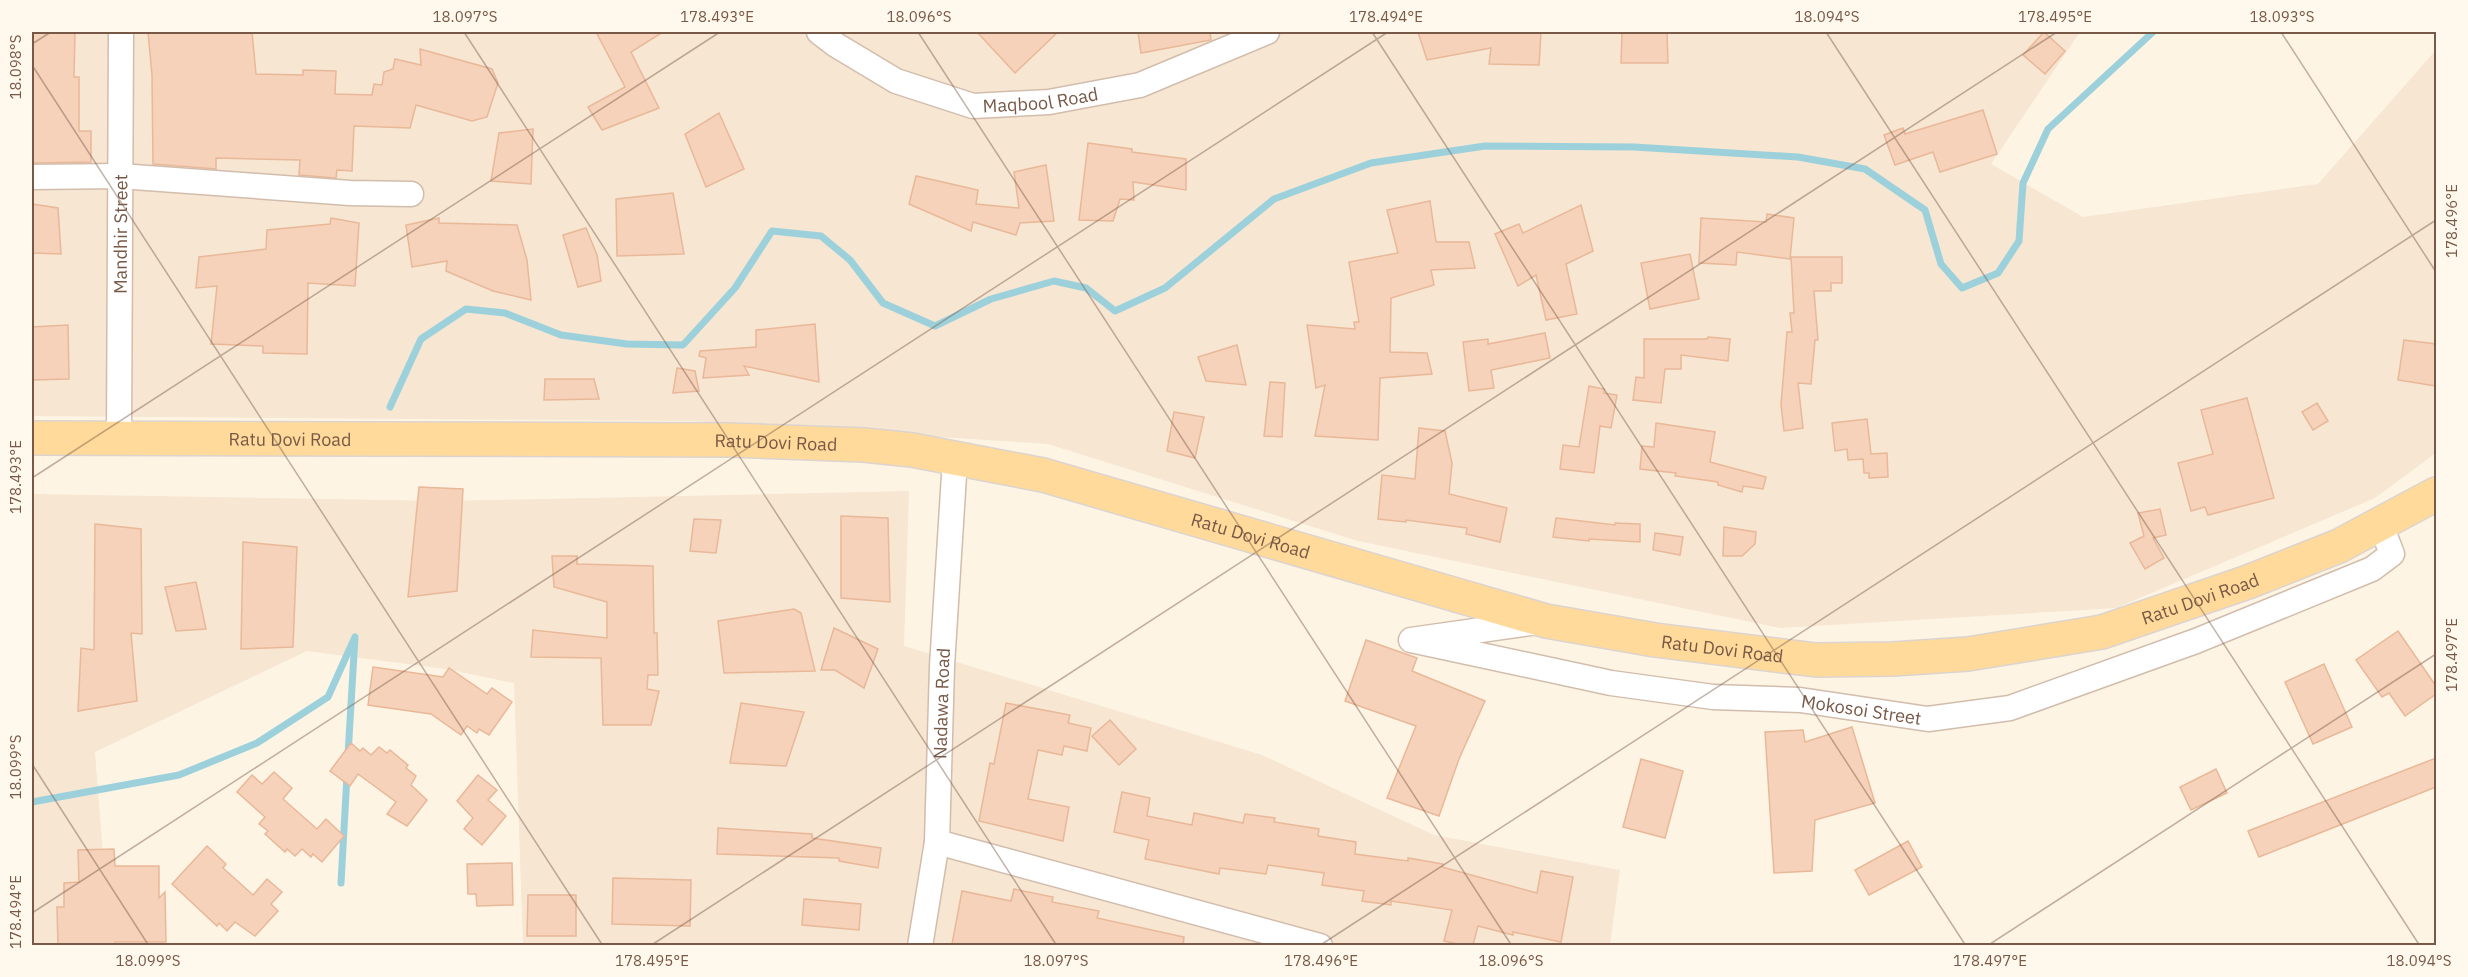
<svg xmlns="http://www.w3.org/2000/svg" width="2468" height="977" font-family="'IBM Plex Sans',sans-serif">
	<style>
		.residential { fill: #f6e6d2 }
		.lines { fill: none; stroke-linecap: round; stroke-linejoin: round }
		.stream { stroke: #9cd1dc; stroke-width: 7 }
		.building { fill: #f5d2b9; stroke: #e9b899; stroke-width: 1.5 }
		.minor-casing { stroke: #d2bdac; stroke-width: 27 }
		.primary-casing { stroke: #dcd4cf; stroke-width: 36 }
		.minor { stroke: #fff; stroke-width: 24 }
		.primary { stroke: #ffda9a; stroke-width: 33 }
		.ticks { fill: none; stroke: #785947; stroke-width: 1.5; stroke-opacity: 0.45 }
		.labels { text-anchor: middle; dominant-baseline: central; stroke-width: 6; stroke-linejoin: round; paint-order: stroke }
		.street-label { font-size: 18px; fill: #785947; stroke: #fff8ec }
		.neatline { fill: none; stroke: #785947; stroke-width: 2 }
		.ticks-label { font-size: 15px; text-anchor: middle; fill: #785947 }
	</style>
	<rect width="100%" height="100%" fill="#fef4e4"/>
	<g class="residential">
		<path d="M32,32H2080L1991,164L2083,217L2318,184L2436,50V453L2375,498L2116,608L1780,628L1358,541L1048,444L691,421L32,416Z"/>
		<path d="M909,491L904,646L1262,755L1434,835L1620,870L1610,945H523L514,683L446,669L307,651L95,752L110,945L32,946V494L445,501Z"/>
	</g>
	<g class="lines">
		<g class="stream">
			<path d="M390,407L421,339L466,309L505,313L561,335L627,344L683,345L735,288L772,231L821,236L850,260L883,303L935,326L991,299L1054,281L1086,288L1115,311L1165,288L1274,199L1371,163L1485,146L1634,147L1798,157L1865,169L1925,210L1941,264L1962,288L1998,273L2019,241L2023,183L2048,129L2153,32"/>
			<path d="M32,802L179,775L257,743L328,697L355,637L348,755"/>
			<path d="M341,883L347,775"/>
		</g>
	</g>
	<g class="building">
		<path d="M32,32H75L74,77H79V131H91V162L32,163Z"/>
		<path d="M148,32H252L256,74L303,75V70L336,71L335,94L372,95L374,84L382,85L384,72L393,69L395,59L421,65L420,49L492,69L498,83L487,117L472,121L416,105L410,128L354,126L352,171L337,170L336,178L299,175L300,160L216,158V169L153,164L152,75Z"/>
		<path d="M596,32H663L631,52L659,108L602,130L588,107L625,87Z"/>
		<path d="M977,32H1058L1015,73Z"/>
		<path d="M1138,32H1210L1211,40L1141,53Z"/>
		<path d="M1418,32H1541L1539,65L1489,64L1491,48L1427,60Z"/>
		<path d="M1622,32H1667L1668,63H1621Z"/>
		<path d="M2044,32L2065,51L2045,74L2023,55Z"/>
		<path d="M1983,110L1997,154L1940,172L1933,152L1895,165L1884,135L1903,128L1905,134Z"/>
		<path d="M719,113L744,169L706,187L685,134Z"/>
		<path d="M533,129L531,184L491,181L499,133Z"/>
		<path d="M1088,143L1132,149V152L1186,159V190L1133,182L1134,200L1120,199L1113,221L1079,220Z"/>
		<path d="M1046,165L1054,221L1020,223L1016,235L973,222L971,231L909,204L916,176L978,190L976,204L1019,208L1014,172Z"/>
		<path d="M673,193L684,254L617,256L616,199Z"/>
		<path d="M1430,201L1436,242H1469L1475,268L1431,270L1434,285L1391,298L1390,352L1427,353L1432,374L1380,378L1378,440L1315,436L1325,385L1316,388L1307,325L1355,329L1354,322H1359L1349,262L1398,253L1387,210Z"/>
		<path d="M32,204L58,208L61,254L32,253Z"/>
		<path d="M1581,205L1593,251L1566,264L1577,314L1546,320L1536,275L1518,286L1495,234L1519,224L1523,233Z"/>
		<path d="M1767,214L1794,218L1790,259L1737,252L1736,265L1699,263L1701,218L1766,222Z"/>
		<path d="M331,218L359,223L355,286L308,283L307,354L263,353V346L211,344L217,286L196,288L199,257L266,249L267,230L330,224Z"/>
		<path d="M439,218V223L517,225L527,260L531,300L493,291L446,271L447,261L412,267L406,225Z"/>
		<path d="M586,228L597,255L601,281L578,287L563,235Z"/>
		<path d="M1690,254L1699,299L1650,309L1641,263Z"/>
		<path d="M1791,257H1842V283H1831V291H1814L1818,340H1815L1811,384L1798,383L1803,428L1784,431L1781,405L1787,332H1792L1790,313H1794Z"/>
		<path d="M815,324L819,382L744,366L749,375L703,378L706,358L699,356L700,351L756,347V330Z"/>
		<path d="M68,325L69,379L32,380V327Z"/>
		<path d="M1545,333L1550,358L1491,370L1494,388L1469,391L1463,342L1488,339V344Z"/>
		<path d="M1708,337L1730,339L1728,361L1681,355V369H1665L1661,403L1633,400L1636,377L1644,378V339H1707Z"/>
		<path d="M2404,340L2436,344V386L2398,380Z"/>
		<path d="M1237,345L1246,385L1206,381L1198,357Z"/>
		<path d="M677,368L695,371L699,391L673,393Z"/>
		<path d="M545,379H594L599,399L544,400Z"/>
		<path d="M1270,382L1285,383L1282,437L1264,436Z"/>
		<path d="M1589,386L1604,389V393L1617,395L1611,428L1600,426L1594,473L1560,469L1563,445L1579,447Z"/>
		<path d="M2247,398L2274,498L2208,515L2205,507L2191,511L2178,463L2213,454L2201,410Z"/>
		<path d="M2317,403L2328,421L2313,430L2302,412Z"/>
		<path d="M1174,412L1204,417L1195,458L1167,451Z"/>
		<path d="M1867,419L1871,454L1887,453L1888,477L1869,478V473H1864L1863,459L1848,460L1847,449L1835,451L1832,423Z"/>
		<path d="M1656,423L1715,432L1710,462L1766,477L1763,489L1743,486L1742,492L1718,485V482L1675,476L1676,473L1640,469L1642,446L1654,447Z"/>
		<path d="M1419,428L1445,431L1452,463L1449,494L1507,508L1500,542L1466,534L1467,528L1406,520V522L1378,519L1382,475L1415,479Z"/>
		<path d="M419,487L463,489L457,591L408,597Z"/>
		<path d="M2160,509L2166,535L2153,538L2164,558L2145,569L2130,543L2144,536L2138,513Z"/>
		<path d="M841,516L888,518L890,602L841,598Z"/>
		<path d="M1556,518L1615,525V523L1640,524V542L1589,539V541L1553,537Z"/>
		<path d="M694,519L721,520L716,553L690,551Z"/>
		<path d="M95,524L141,529L142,634L131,633L137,701L78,711L81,648L94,650Z"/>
		<path d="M1724,527L1756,532L1755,544L1742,556H1723Z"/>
		<path d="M1655,533L1683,537L1680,555L1653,550Z"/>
		<path d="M243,542L297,547L293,647L241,649Z"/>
		<path d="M552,556H577V564L653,566L654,633H657L658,675H648L647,689L659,691L651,725H603L601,658L531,657L533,630L607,638V602L554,587Z"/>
		<path d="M196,582L206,629L176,631L165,587Z"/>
		<path d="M794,609L801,613L815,671L724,673L718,621Z"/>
		<path d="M834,628L878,649L864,688L835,670H821Z"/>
		<path d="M2398,631L2436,686V694L2405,716L2389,693L2382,697L2356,660Z"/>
		<path d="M1366,640L1417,658L1412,671L1485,701L1459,759L1439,816L1387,798L1416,726L1345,701Z"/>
		<path d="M2324,664L2352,727L2313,744L2285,682Z"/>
		<path d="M373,667L443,677L449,668L487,694L492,688L512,702L489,735L479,729L477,733L467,726L461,735L431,714L368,705Z"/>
		<path d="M741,703L804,712L786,766L730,763Z"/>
		<path d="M1006,703L1070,715L1068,723L1091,728L1087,751L1064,746L1062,755L1038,750L1028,799L1069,807L1063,841L979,821L990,763L994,764Z"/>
		<path d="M1110,720L1136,749L1119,765L1092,736Z"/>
		<path d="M1852,727L1875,803L1815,820L1812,871L1774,873L1765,732L1803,730L1805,742Z"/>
		<path d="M351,743L360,751L363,748L371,755L379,747L387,753L390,750L408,765L406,768L416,776L411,785L427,800L407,826L387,814L396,802L358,774L350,786L330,771Z"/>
		<path d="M2436,758V787L2259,857L2248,831Z"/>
		<path d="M1641,759L1683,771L1665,838L1623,827Z"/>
		<path d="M2216,769L2227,793L2191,810L2180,787Z"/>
		<path d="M274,772L292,788L283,799L317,829L326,819L344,836L322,862L313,854L311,857L302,849L295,856L287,849L285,852L265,834L268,831L259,824L265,817L237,792L252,775L262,784Z"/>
		<path d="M478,775L497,790L488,800L506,816L482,845L464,829L473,818L457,801Z"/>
		<path d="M1122,792L1150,798L1147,816L1192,825L1194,813L1243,823L1245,814L1275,818L1274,822L1319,829L1318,836L1356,842L1355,854L1408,861V858L1443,864L1442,867L1537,893L1541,871L1573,877L1561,942L1513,932V935L1478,926L1473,945H1462L1444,941L1452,910L1391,901V905L1362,901L1364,891L1322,885L1324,873L1268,865L1266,874L1220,868L1219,874L1145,859L1149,840L1114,832Z"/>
		<path d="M718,828L812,834V838L881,848L878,868L839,861V858L717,854Z"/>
		<path d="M1908,841L1922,867L1869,895L1855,870Z"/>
		<path d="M207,846L226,864L223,868L253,895L267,879L282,892L271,904L278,911L255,936L235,922L227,931L219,923L217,926L172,884Z"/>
		<path d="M114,849L115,866H159V898L165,892L166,942H115V945H58L57,907H64V883L79,882L78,850Z"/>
		<path d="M512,863L513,905L477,906L476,894H468L467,864Z"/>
		<path d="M613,878L691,880L690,926L612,924Z"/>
		<path d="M1014,889L1053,897L1052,902L1099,911L1097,918L1184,937L1183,945H961L952,944L962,891L1011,901Z"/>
		<path d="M528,895H576V936H527Z"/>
		<path d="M804,899L861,904L859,930L802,925Z"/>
	</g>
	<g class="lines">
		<defs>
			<g id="minor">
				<path id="s1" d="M819,32L836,45L896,81L973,106L1049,102L1140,85L1267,32"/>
				<path d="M32,177L120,176L350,193L411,194"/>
				<path id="s2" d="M119,438L121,32"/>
				<path id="s3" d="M1538,622L1411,640L1611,683L1713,697L1800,700L1928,719L2010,708L2196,641L2372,569L2392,554L2381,525"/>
				<path d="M937,842L1320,946"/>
				<path id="s4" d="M920,946L937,842L942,666L955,459"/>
			</g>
			<g id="primary">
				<path id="s5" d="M32,438L729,440L864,445L912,450L1043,475L1546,621L1655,640L1816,660L1893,659L1968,654L2102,632L2248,582L2339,546L2436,494"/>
			</g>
		</defs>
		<use href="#minor" class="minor-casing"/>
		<use href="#primary" class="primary-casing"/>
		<use href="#minor" class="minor"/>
		<use href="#primary" class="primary"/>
	</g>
	<path class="ticks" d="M464,32L1057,946M918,32L1512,946M1372,32L1966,946M1826,32L2420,946M2281,32L2436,272M32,44L51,32M32,65L603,946M32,478L720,32M32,764L149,946M32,913L1388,32M650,946L2057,32M1319,946L2436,220M1987,946L2436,654"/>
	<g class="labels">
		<g class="street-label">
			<text stroke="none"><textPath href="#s1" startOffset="240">Maqbool Road</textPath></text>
			<text stroke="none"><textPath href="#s2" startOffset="204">Mandhir Street</textPath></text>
			<text stroke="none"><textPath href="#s5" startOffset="258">Ratu Dovi Road</textPath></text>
			<text stroke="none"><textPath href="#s5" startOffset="744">Ratu Dovi Road</textPath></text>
			<text stroke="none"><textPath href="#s5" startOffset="1230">Ratu Dovi Road</textPath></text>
			<text stroke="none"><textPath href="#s5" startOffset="2202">Ratu Dovi Road</textPath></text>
			<text stroke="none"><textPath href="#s5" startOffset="1716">Ratu Dovi Road</textPath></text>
			<text stroke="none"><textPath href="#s4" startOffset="244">Nadawa Road</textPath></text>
			<text stroke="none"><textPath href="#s3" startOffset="585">Mokosoi Street</textPath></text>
		</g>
	</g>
	<rect width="2468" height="977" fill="none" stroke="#fff8ec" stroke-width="66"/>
	<rect x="33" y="33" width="2402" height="911" class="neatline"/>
	<g class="ticks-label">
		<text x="465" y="22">18.097°S</text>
		<text x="717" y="22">178.493°E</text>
		<text x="919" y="22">18.096°S</text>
		<text x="1386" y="22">178.494°E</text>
		<text x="1827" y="22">18.094°S</text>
		<text x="2055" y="22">178.495°E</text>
		<text x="2282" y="22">18.093°S</text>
		<text transform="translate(16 67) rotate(-90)" y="5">18.098°S</text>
		<text transform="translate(2452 221) rotate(-90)" y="5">178.496°E</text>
		<text transform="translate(16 477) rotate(-90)" y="5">178.493°E</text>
		<text transform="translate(2452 655) rotate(-90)" y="5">178.497°E</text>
		<text transform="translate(16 767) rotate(-90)" y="5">18.099°S</text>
		<text transform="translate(16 912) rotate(-90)" y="5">178.494°E</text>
		<text x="148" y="966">18.099°S</text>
		<text x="652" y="966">178.495°E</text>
		<text x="1056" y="966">18.097°S</text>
		<text x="1321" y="966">178.496°E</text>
		<text x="1511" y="966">18.096°S</text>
		<text x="1990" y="966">178.497°E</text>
		<text x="2419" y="966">18.094°S</text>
	</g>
</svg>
